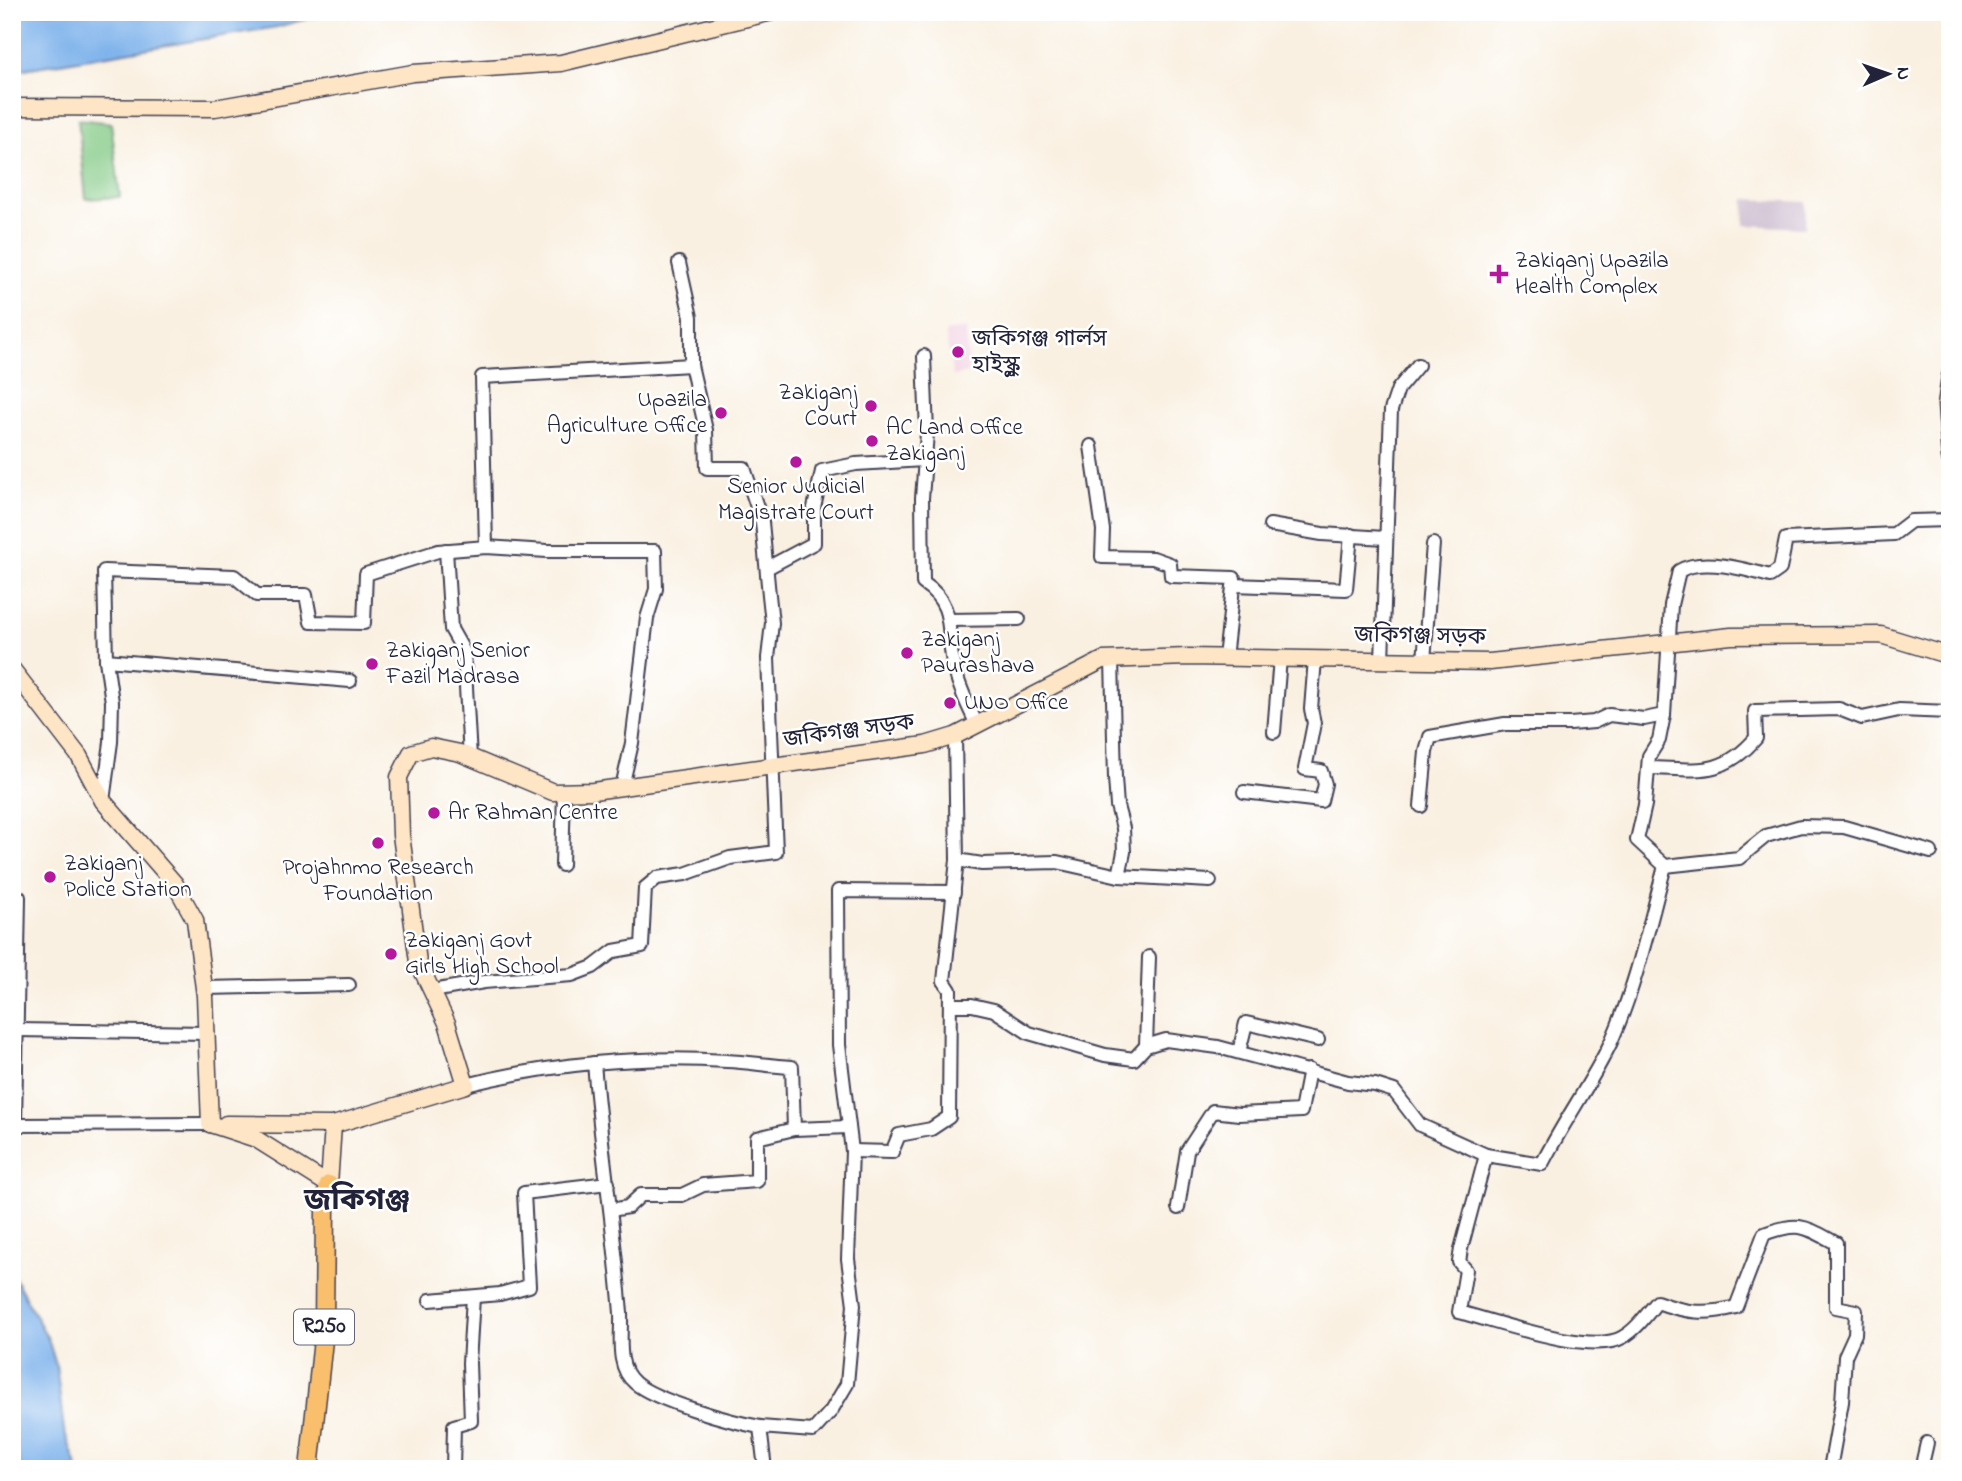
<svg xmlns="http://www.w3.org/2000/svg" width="1962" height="1481" font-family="'Indie Flower','Noto Sans Bengali',sans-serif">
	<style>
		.built { fill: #f1d0e2 }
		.industrial { fill: #cebed0 }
		.green { fill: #82c984; stroke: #527660; stroke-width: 2 }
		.water { fill: #7eb2eb; stroke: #506a93; stroke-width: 2 }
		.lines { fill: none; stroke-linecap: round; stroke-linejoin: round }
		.street-casing { stroke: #424154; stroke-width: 16 }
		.secondary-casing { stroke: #424154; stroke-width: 19 }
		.primary-casing { stroke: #424154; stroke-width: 21 }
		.street { stroke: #fff; stroke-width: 12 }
		.secondary { stroke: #fde5c5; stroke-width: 16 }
		.primary { stroke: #f9bf6d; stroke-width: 18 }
		.poi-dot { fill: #b5179e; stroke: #fff; stroke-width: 2.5 }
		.labels { text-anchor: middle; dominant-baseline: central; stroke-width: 5; stroke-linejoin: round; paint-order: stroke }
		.shield { fill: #fff; stroke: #646476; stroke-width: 2 }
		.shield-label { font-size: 21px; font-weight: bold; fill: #22223b }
		.poi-label { font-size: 23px; fill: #22223b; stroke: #fff; text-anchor: start }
		.street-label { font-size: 23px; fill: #22223b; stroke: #fff }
		.district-label { font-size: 30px; font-weight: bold; fill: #22223b; stroke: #fff }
	</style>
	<rect width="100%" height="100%" fill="#fff"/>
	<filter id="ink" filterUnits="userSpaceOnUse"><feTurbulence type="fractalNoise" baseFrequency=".0143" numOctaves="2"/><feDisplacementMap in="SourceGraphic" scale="14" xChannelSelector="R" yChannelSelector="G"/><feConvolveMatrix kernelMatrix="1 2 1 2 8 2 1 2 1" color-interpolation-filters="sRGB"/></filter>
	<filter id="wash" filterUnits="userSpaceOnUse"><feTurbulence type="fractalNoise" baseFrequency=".00686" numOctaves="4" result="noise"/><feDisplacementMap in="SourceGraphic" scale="28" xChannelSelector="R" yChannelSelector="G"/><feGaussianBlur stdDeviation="1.57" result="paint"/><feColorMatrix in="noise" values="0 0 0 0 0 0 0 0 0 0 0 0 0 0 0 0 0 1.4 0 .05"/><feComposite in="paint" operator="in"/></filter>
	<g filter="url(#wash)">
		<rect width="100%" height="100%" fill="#f9f0e1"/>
		<path class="built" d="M966,329L969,373L953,376L945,332Z"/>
		<path class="industrial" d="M1745,199L1806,202L1805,228L1744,225Z"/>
		<path class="green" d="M78,119L111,123L120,197L86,199Z"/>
		<g class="water">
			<path d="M12,12H332L277,27L12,71Z"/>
			<path d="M12,1273L48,1339L56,1365L64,1430L78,1469H12Z"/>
		</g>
	</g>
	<g filter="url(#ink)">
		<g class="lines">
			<defs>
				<g id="street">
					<path d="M924,356L927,433L922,498L923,583C958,606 945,632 954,667C959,687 968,706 977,725"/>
					<path d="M1091,446L1103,530L1102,557L1153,558L1170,564L1171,576L1234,578L1225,658"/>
					<path d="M1270,525L1322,534L1385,538"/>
					<path d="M486,547L482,377L691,365V317L679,263"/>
					<path d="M446,550L451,629L464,652L470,758"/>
					<path d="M767,568L814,543V508L822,471L856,464L924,460"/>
					<path d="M1234,585L1346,589L1351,535"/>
					<path d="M948,620L1019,619"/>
					<path d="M106,660L350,681"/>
					<path d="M1112,660L1115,778L1117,806L1123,828L1124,852L1119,876"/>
					<path d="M1382,660L1391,410L1398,389L1418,365"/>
					<path d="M1424,661L1433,544"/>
					<path d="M1274,732L1280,658"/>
					<path d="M1649,768C1696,769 1722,778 1756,738L1755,711L1839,709L1862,718L1899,710L1950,712"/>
					<path d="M1244,792L1321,801L1325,784L1321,771L1305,769L1314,723L1311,709L1315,659"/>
					<path d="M103,801L111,742L112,702L106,660L104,571L234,576L257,595H306L311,622L364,623L366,574L438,551L486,547L547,551H655L656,589L647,618L632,743L622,787"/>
					<path d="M1421,806L1426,752L1430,737L1505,724H1570L1594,722L1609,715L1644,719L1664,715"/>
					<path d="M1931,852L1844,827L1801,826L1766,836L1739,858L1665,866L1637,840L1645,805L1649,756L1659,740L1664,715L1671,605L1679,571C1702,557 1745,569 1770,576L1780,569L1786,539L1894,534L1911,521L1950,520"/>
					<path d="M957,860L982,864L1057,862L1119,876L1210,881"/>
					<path d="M562,865L564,792"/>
					<path d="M19,897L15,1125L210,1124"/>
					<path d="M204,988L349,985"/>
					<path d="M432,991L484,982L572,975L593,967L614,951L642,946L645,888L657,878L685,874L730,858L776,852L768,658L772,623L769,595L762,522L744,468H707L706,430L691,365"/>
					<path d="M950,1005H972L994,1010L1029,1033L1105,1055L1134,1059L1146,1046L1166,1040L1218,1047L1348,1082L1375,1085L1394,1091L1420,1125L1486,1155L1461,1249L1459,1262L1466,1270L1459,1312C1495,1321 1592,1356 1623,1337C1637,1329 1647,1314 1657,1302C1686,1313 1706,1315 1736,1307L1764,1234C1799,1221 1804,1226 1836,1243V1307L1856,1311L1855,1334L1845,1356L1842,1402L1830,1469"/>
					<path d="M18,1030L207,1033"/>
					<path d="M1146,1046L1149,957"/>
					<path d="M1239,1052L1246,1023L1318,1040"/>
					<path d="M594,1063C601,1147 614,1229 621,1313C622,1336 615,1366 635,1383C656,1401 732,1422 760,1427"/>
					<path d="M466,1085C549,1064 641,1055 727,1061C749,1062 770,1066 792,1067L794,1129"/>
					<path d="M852,1151L892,1152L899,1135L931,1129L949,1117L950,990L944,981L957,860L955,736"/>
					<path d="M1486,1155L1542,1164C1563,1122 1591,1084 1611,1042C1636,986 1649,925 1665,866"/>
					<path d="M1178,1208L1187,1151L1213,1111L1239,1114L1301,1111L1309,1070"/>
					<path d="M611,1210L628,1207L641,1195H682L703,1185L757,1181V1138L794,1129L849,1127"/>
					<path d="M430,1300L500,1294L529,1286L524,1193L608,1183"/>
					<path d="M453,1469L454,1426L471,1421L469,1363L473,1297"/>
					<path d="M765,1469L760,1427L813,1431L831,1411L847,1384L854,1305L848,1259L852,1151L839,1045L838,891L954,892"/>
					<path d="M1921,1469L1927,1443"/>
				</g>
				<g id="secondary">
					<path d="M12,107L215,108L413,73L561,63L772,12"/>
					<path d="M1950,376L1946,405L1950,458"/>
					<path d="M12,669L79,756L103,801L175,884L195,920L205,996L210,1124"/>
					<path d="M210,1124L256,1139L329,1185"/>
					<path d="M226,1124L333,1125"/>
					<path d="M329,1185L333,1125L466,1085L447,1023L418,962L401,835L399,777L411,753L431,747L460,753L553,792L593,791L925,745L955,736L1103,660L1188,657L1490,662L1731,636L1881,635L1950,656"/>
				</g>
				<path id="primary" d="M309,1469L324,1331L325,1206L329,1185"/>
			</defs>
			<use href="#street" class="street-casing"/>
			<use href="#secondary" class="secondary-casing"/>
			<use href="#primary" class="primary-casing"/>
			<use href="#street" class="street"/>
			<use href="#secondary" class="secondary"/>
			<use href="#primary" class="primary"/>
		</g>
	</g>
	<g class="poi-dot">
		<path d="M1495.5 263.5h7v7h7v7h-7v7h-7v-7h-7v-7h7z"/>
		<circle cx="958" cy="352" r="7"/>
		<circle cx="871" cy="406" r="7"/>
		<circle cx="721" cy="413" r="7"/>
		<circle cx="872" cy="441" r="7"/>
		<circle cx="796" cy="462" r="7"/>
		<circle cx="907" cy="653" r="7"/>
		<circle cx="372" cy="664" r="7"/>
		<circle cx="950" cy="703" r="7"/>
		<circle cx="434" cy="813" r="7"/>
		<circle cx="378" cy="843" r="7"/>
		<circle cx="50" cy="877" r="7"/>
		<circle cx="391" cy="954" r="7"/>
	</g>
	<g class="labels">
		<rect class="shield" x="294" y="1309.5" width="60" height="35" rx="5"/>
		<g class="shield-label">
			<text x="324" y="1327">R250</text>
		</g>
		<g class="poi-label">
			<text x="1515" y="261">Zakiganj Upazila<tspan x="1515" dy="26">Health Complex</tspan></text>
			<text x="972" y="339">জকিগঞ্জ গার্লস<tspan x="972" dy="26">হাইস্কুল</tspan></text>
			<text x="857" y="393" text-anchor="end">Zakiganj<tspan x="857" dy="26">Court</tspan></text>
			<text x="707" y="400" text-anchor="end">Upazila<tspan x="707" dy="26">Agriculture Office</tspan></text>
			<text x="886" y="428">AC Land Office<tspan x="886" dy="26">Zakiganj</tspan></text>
			<text x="796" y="487" text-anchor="middle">Senior Judicial<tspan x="796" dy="26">Magistrate Court</tspan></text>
			<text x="921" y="640">Zakiganj<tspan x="921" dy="26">Paurashava</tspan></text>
			<text x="386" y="651">Zakiganj Senior<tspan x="386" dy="26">Fazil Madrasa</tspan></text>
			<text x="964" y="703">UNO Office</text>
			<text x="448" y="813">Ar Rahman Centre</text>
			<text x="64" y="864">Zakiganj<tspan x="64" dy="26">Police Station</tspan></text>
			<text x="378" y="868" text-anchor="middle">Projahnmo Research<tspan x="378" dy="26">Foundation</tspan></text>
			<text x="405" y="941">Zakiganj Govt<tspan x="405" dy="26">Girls High School</tspan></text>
		</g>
		<g class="street-label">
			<text transform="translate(1420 637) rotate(1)">জকিগঞ্জ সড়ক</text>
			<text transform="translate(849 732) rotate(-8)">জকিগঞ্জ সড়ক</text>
		</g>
		<g class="district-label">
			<text x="357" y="1202">জকিগঞ্জ</text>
		</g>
	</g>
	<rect width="1962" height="1481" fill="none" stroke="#fff" stroke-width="42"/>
	<g transform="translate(1888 74) rotate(88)" stroke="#ffffff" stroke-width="5" paint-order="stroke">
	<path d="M0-5L12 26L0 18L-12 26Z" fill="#22223b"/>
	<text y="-10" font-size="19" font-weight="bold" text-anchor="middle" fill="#22223b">N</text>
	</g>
</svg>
